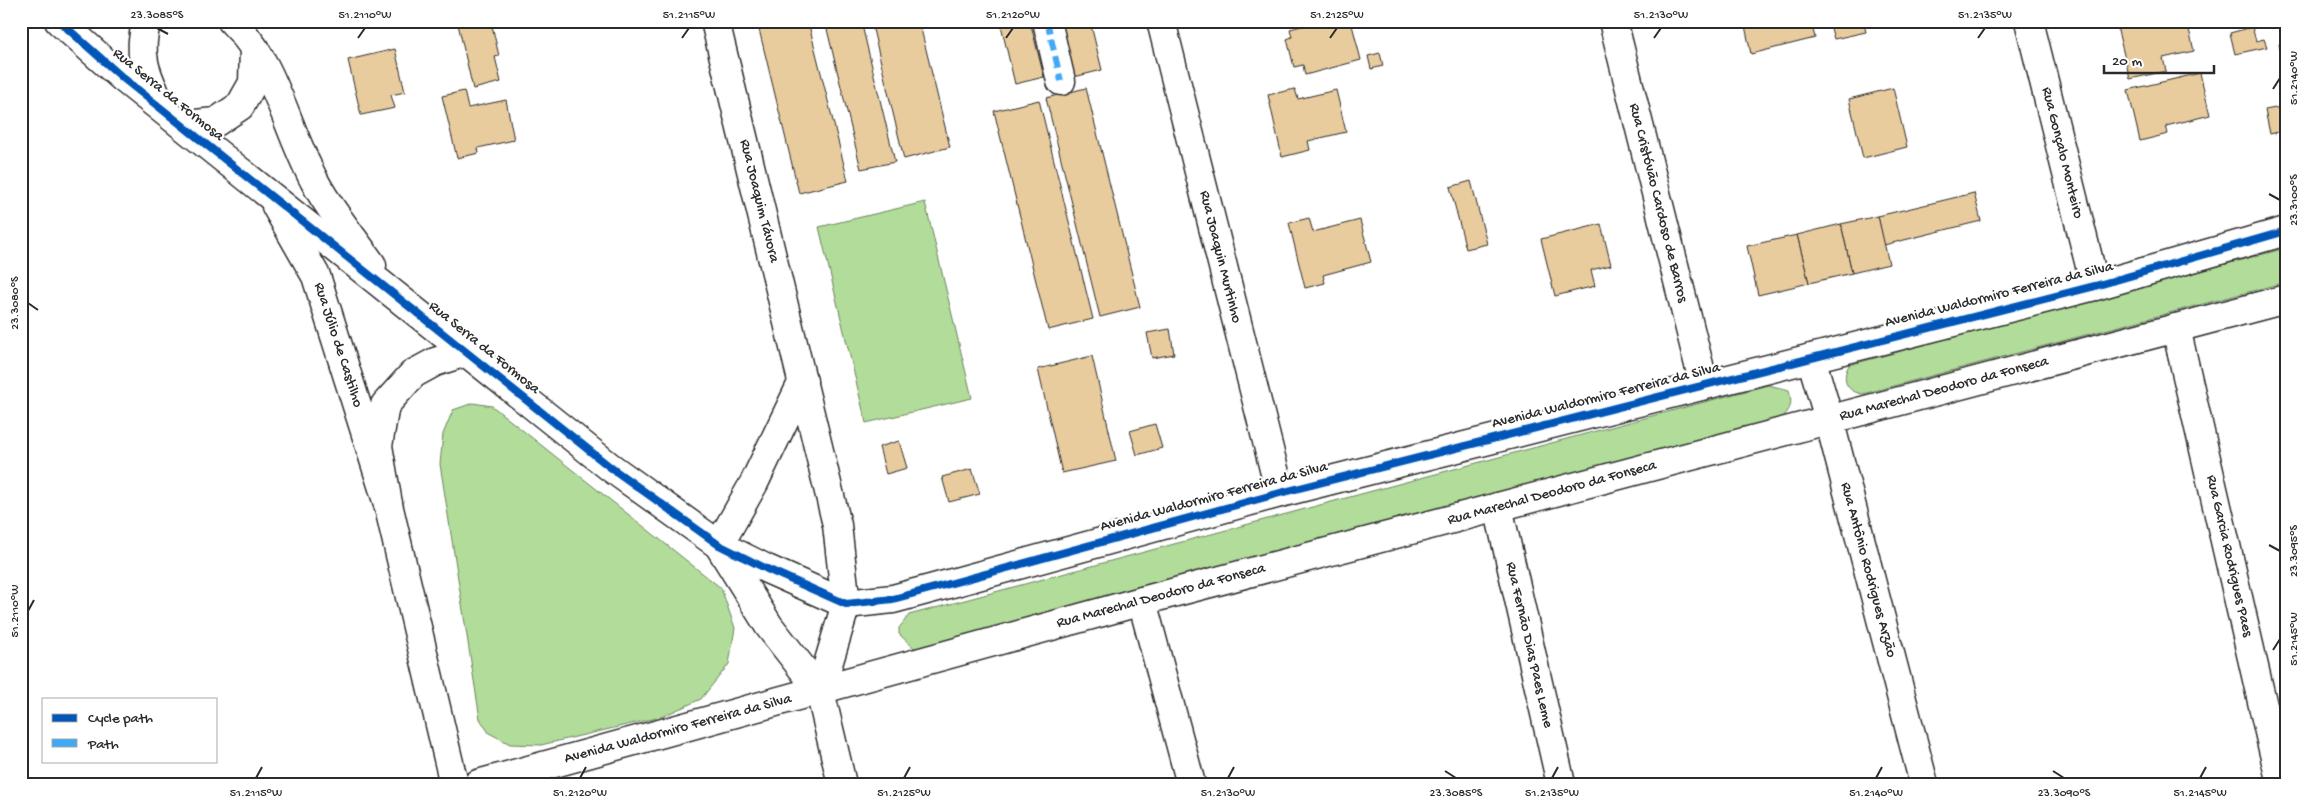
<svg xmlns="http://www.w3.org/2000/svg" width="2307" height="805" font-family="'Gochi Hand',sans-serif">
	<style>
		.green { fill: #b1dc99; stroke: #6e8462 }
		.building { fill: #e9cc9d; stroke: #2b2b2b }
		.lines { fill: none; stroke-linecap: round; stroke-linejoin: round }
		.minor-casing { stroke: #2b2b2b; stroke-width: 31 }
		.minor { stroke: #fff; stroke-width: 28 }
		.quiet { stroke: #3fa9f5; stroke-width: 6; stroke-dasharray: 12 6; stroke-linecap: butt }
		.cycleway-casing { stroke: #fff; stroke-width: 11 }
		.cycleway { stroke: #0057b8; stroke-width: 8 }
		.ticks { fill: none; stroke: #2b2b2b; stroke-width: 2 }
		.labels { text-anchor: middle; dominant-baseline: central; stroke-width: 4.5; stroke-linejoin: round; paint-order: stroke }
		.street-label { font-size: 15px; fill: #2b2b2b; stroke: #fff }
		.neatline { fill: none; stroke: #2b2b2b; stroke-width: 2 }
		.ticks-label { font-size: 12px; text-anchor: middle; fill: #2b2b2b }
	</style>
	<rect width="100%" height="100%" fill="#fff"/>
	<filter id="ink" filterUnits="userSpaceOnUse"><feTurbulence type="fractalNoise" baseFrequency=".02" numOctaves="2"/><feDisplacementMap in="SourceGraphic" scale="10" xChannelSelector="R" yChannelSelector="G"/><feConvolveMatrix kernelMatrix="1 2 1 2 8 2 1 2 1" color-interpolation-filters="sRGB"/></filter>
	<g filter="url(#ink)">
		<g class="green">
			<path d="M925,202L972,398L866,423L819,227Z"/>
			<path d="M2286,248V282L1863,394C1846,392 1841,379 1849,365Z"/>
			<path d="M1768,385L1789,390C1792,402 1792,408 1783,417L922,648H914L899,634V628L909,615Z"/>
			<path d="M473,403L492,406L721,588L735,628L729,664L701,699L661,717L541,745L510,744L489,733L480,719L440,464L443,434L453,410Z"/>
		</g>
		<g class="building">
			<path d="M470,21H491L499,56L495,57L501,82L473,89L458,24Z"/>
			<path d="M757,21H808L848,181L799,193Z"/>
			<path d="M825,21H861L895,162L861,169Z"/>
			<path d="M871,21H919L950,147L904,159Z"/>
			<path d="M1000,21H1030L1044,77L1015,84Z"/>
			<path d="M1060,21H1090L1102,70L1074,77Z"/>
			<path d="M1321,21H1351L1361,60L1305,75L1303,65L1294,67L1287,39L1292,37L1290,29Z"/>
			<path d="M1744,21H1811L1815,38L1751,54Z"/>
			<path d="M1829,21H1863L1866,32L1834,39Z"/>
			<path d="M2140,21H2187L2194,51L2163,58L2166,71L2130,79L2117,27Z"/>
			<path d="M2252,27L2256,41L2264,39L2267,47L2235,54L2230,33Z"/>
			<path d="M2286,43V74L2279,44Z"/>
			<path d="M395,49L405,92L391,95L395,108L361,115L348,60Z"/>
			<path d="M1380,53L1383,66L1371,69L1368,56Z"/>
			<path d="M2200,73L2210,115L2166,126L2168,134L2140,141L2128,90Z"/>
			<path d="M1086,88L1140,307L1100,317L1046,98Z"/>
			<path d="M1893,88L1907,147L1863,158L1849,99Z"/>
			<path d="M1295,89L1298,99L1336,90L1346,132L1308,141L1310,150L1282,157L1268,95Z"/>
			<path d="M464,91L468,108L506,100L514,140L478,148L479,153L457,158L442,96Z"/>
			<path d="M1039,100L1093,319L1048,330L994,111Z"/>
			<path d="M2286,106V130L2270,134L2265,110Z"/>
			<path d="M1471,181L1487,244L1466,249L1450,187Z"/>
			<path d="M1974,193L1981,221L1884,245L1878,216Z"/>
			<path d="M1878,216L1889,264L1852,273L1841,224Z"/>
			<path d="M1309,218L1313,232L1360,220L1371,262L1323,275L1325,283L1305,288L1289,223Z"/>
			<path d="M1601,224L1611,265L1591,270L1595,286L1555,296L1541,239Z"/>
			<path d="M1841,224L1852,273L1809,283L1797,235Z"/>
			<path d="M1797,235L1809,283L1758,295L1747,246Z"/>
			<path d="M1170,329L1174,354L1152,358L1147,333Z"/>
			<path d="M1092,356L1116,461L1062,473L1038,369Z"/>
			<path d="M1155,424L1162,448L1137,455L1130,431Z"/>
			<path d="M899,441L907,468L886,474L879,447Z"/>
			<path d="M972,469L980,494L949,502L942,477Z"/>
		</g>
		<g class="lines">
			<defs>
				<g id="minor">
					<path d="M59,21L123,78L610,467L719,545L767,569L846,604L893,599L934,588L1280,493L2095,286L2286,231"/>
					<path d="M147,21C136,55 147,76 161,106"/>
					<path d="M232,21C275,63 286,128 314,180C329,210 353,237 372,265"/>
					<path d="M715,21L837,525L846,604L820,691"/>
					<path d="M1047,21L1061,81"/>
					<path d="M1161,21L1280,493"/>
					<path d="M1613,21L1704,385"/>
					<path d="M2029,21L2095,286"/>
					<path d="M184,125L216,122L240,106L253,83L254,48"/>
					<path d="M276,206L316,276L388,504L378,446L385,405L413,374L435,362L466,352"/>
					<path d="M2176,328L2281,784"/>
					<path d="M1811,358L1829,419L1924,784"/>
					<path d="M388,504L454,784"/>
					<path d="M1498,507L1561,784"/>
					<path d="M719,545L754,483L803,381"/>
					<path d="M720,547L769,626L820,691L842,784"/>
					<path d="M1142,601L1191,784"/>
					<path d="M478,784L1142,601L2286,299"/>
				</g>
			</defs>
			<use href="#minor" class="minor-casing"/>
			<use href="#minor" class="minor"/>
			<path class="quiet" d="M1047,21L1061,81"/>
			<defs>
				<path id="cycleway" d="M59,21L123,78L610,467L719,545L767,569L846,604L893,599L934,588L1280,493L2095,286L2286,231"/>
			</defs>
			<use href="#cycleway" class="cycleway-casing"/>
			<use href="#cycleway" class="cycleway"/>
		</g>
	</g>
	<path class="ticks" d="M157,28L168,34M358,38L365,28M682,38L689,28M1006,38L1013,28M1330,38L1337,28M1654,38L1661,28M1978,38L1985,28M2273,89L2280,78M2269,194L2280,200M28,303L38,310M2269,545L2280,551M28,611L34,600M2273,650L2280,639M1445,771L1456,778M2053,771L2064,778M256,778L262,767M580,778L586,767M904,778L910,767M1228,778L1234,767M1552,778L1558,767M1876,778L1882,767M2200,778L2206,767"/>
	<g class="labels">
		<g class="street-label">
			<text transform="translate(168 95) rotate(39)">Rua Serra da Formosa</text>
			<text transform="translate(2062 153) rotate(76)">Rua Gonçalo Monteiro</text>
			<text transform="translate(759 201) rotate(76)">Rua Joaquim Távora</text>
			<text transform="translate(1658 203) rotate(76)">Rua Cristóvão Cardoso de Barros</text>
			<text transform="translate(1220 257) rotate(76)">Rua Joaquin Murtinho</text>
			<text transform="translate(1999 295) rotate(-14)">Avenida Waldormiro Ferreira da Silva</text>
			<text transform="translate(338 345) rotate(72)">Rua Júlio de Castilho</text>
			<text transform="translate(484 348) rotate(39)">Rua Serra da Formosa</text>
			<text transform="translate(1944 389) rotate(-15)">Rua Marechal Deodoro da Fonseca</text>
			<text transform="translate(1606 396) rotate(-14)">Avenida Waldormiro Ferreira da Silva</text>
			<text transform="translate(1552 493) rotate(-15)">Rua Marechal Deodoro da Fonseca</text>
			<text transform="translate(1214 497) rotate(-15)">Avenida Waldormiro Ferreira da Silva</text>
			<text transform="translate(2229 556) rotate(77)">Rua Garcia Rodrigues Paes</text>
			<text transform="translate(1868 570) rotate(75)">Rua Antônio Rodrigues Arzão</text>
			<text transform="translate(1161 596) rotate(-15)">Rua Marechal Deodoro da Fonseca</text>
			<text transform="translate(1529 645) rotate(77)">Rua Fernão Dias Paes Leme</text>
			<text transform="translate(678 729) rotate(-15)">Avenida Waldormiro Ferreira da Silva</text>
		</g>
	</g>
	<rect width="2307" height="805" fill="none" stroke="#fff" stroke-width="55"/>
	<rect x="42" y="698" width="175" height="65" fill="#ffffff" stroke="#aaaaaa"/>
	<rect x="52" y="714" width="25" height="8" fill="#0057b8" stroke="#aaaaaa"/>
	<text x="88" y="722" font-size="15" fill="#2b2b2b">Cycle path</text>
	<rect x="52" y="739" width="25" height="8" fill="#3fa9f5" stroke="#aaaaaa"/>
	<text x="88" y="748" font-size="15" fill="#2b2b2b">Path</text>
	<path d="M2104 65v8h110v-8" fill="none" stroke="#2b2b2b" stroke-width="2.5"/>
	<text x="2112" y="65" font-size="15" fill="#2b2b2b" stroke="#ffffff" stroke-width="4" paint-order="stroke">20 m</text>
	<rect x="28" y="28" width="2252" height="750" class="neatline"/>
	<g class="ticks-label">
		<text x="157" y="18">23.3085°S</text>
		<text x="365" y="18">51.2110°W</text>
		<text x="689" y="18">51.2115°W</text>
		<text x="1013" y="18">51.2120°W</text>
		<text x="1337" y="18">51.2125°W</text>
		<text x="1661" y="18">51.2130°W</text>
		<text x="1985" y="18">51.2135°W</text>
		<text transform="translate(2293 78) rotate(-90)" y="4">51.2140°W</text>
		<text transform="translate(2293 200) rotate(-90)" y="4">23.3100°S</text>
		<text transform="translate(14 303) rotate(-90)" y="4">23.3080°S</text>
		<text transform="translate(2293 551) rotate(-90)" y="4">23.3095°S</text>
		<text transform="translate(14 611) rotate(-90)" y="4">51.2110°W</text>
		<text transform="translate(2293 639) rotate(-90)" y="4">51.2145°W</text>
		<text x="256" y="796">51.2115°W</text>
		<text x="580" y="796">51.2120°W</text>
		<text x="904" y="796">51.2125°W</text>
		<text x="1228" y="796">51.2130°W</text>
		<text x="1456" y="796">23.3085°S</text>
		<text x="1552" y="796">51.2135°W</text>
		<text x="1876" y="796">51.2140°W</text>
		<text x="2064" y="796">23.3090°S</text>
		<text x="2200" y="796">51.2145°W</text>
	</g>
</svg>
